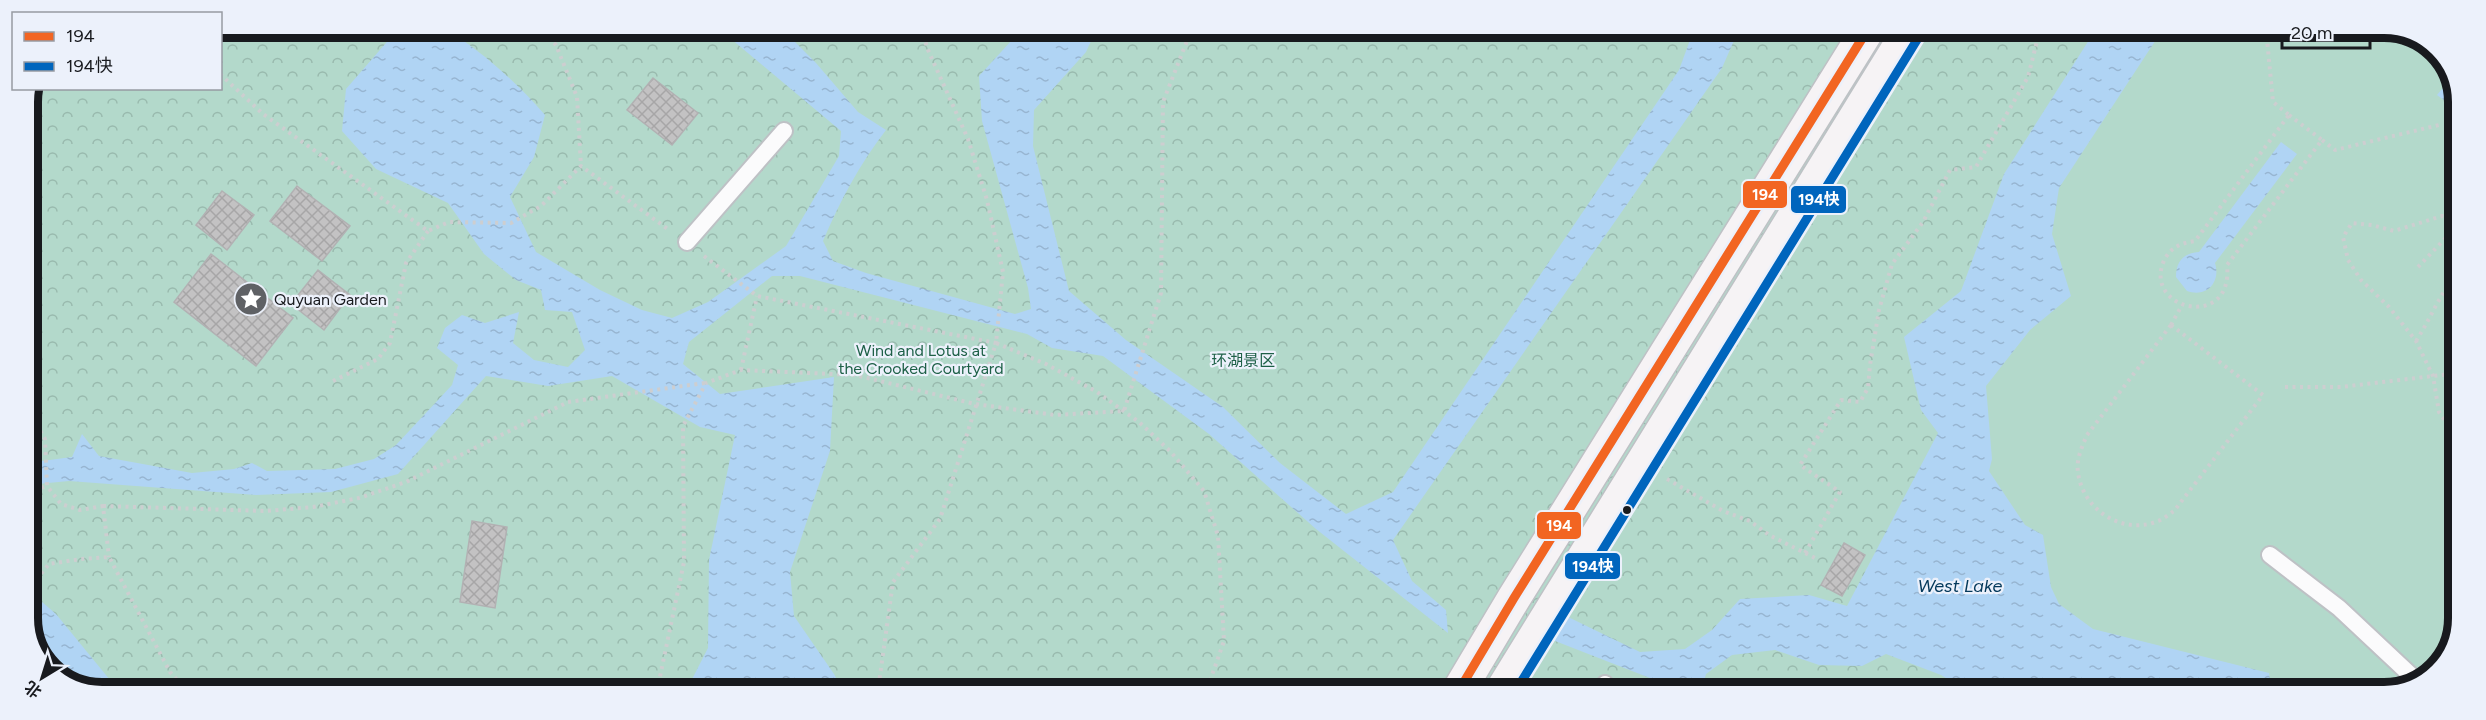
<svg xmlns="http://www.w3.org/2000/svg" width="2486" height="720" font-family="Figtree,'Noto Sans SC',sans-serif">
	<style>
		.park { fill: url(#park-crowns) }
		.garden { fill: #b3d9cb }
		.water { fill: url(#water-ripples) }
		.building { fill: url(#building-cross-hatch); stroke: #b2b1b3; stroke-width: 1.5 }
		.lines { fill: none; stroke-linecap: round; stroke-linejoin: round }
		.service-casing { stroke: #bec1c5; stroke-width: 20 }
		.secondary-casing { stroke: #bec1c5; stroke-width: 36 }
		.path { stroke: #cdced0; stroke-width: 4; stroke-dasharray: 3 4.5; stroke-linecap: butt }
		.service { stroke: #fbfbfc; stroke-width: 16 }
		.secondary { stroke: #f6f3f5; stroke-width: 33 }
		.bus-1-casing { stroke: #ecf1fb; stroke-width: 14 }
		.bus-2-casing { stroke: #ecf1fb; stroke-width: 14 }
		.bus-1 { stroke: #f26522; stroke-width: 9 }
		.bus-2 { stroke: #0065bd; stroke-width: 9 }
		.bus-dot { fill: #181a1e; stroke: #ecf1fb; stroke-width: 2 }
		.labels { text-anchor: middle; dominant-baseline: central; stroke-width: 4.5; stroke-linejoin: round; paint-order: stroke }
		.poi-label { font-size: 16px; fill: #181a1e; stroke: #ecf1fb; text-anchor: start }
		.park-label { font-size: 16px; fill: #1d6047; stroke: #ecf1fb }
		.water-label { font-size: 18px; font-style: italic; fill: #04395b; stroke: #ecf1fb }
		.rim { fill: none; stroke: #181a1e; stroke-width: 8 }
		.line-badge { stroke: #ecf1fb; stroke-width: 2 }
		.badge-label { font-size: 16px; text-anchor: middle; font-weight: bold; fill: #fff }
	</style>
	<defs>
		<pattern id="park-crowns" width="20" height="18" patternUnits="userSpaceOnUse" patternTransform="scale(1.5)"><rect width="20" height="18" fill="#b3d9cb"/><path d="M2 6a3 3 0 1 1 6 0M12 15a3 3 0 1 1 6 0" fill="none" stroke="#99baae"/></pattern>
		<pattern id="water-ripples" width="26" height="14" patternUnits="userSpaceOnUse" patternTransform="scale(1.5)"><rect width="26" height="14" fill="#b0d4f4"/><path d="M2 4q2-2 4 0t4 0M15 11q2-2 4 0t4 0" fill="none" stroke="#97b5d1"/></pattern>
		<pattern id="building-cross-hatch" width="8" height="8" patternUnits="userSpaceOnUse" patternTransform="scale(1.5)"><rect width="8" height="8" fill="#c3c2c3"/><path d="M0 0l8 8M0 8l8-8" fill="none" stroke="#a7a6a7"/></pattern>
	</defs>
	<rect width="100%" height="100%" fill="#e2e5ea"/>
	<path class="park" d="M221,27L2403,29L2441,53L2459,97L2457,637L2430,677L2384,693L83,691L45,667L27,623V102L33,89L220,88Z"/>
	<path class="garden" d="M2142,29H2403L2441,53L2459,97L2457,637L2430,677L2384,693H2173L2043,628L1959,423L2031,199Z"/>
	<g class="water">
		<path d="M442,27C481,50 515,81 545,115L534,157L510,197L536,252L600,290L642,310L672,318L708,302L786,246L839,156L841,131L718,28H781L816,63L858,112L886,130C859,165 840,201 823,241L833,261L866,273L1015,314L1031,309L1028,288L982,121L979,76L1023,28H1097L1086,52L1034,110L1033,146L1069,291L1126,340L1223,407L1280,463L1346,514L1393,492L1679,70L1694,29H1739L1722,68L1393,540L1412,581L1446,610L1448,633L1316,529L1209,434L1103,356L1052,348L1027,334L800,276H772L689,342L683,364L720,394L834,377L830,451L790,572L794,616L834,674L843,691H686L708,648L709,560L735,435L700,427L612,376L548,386L486,376L398,474L331,492L256,495L69,481L27,485V463L72,457L82,434L99,456L192,473L234,469L252,463L267,471L335,469L374,459L396,445L452,385L458,365L437,348L445,328L462,315L485,323L519,312L513,343L534,360L568,367L585,350L572,312L545,310L541,290L516,280L484,254L448,203L376,169L342,131L346,89L399,28Z"/>
		<path d="M2096,29H2163L2059,188L2052,234L2071,296L2030,330L1986,386L1992,459L1989,471L2025,525L2043,535L2051,587L2059,604L2093,629L2269,673L2272,693H1970L1941,675L1886,654L1862,666L1819,665L1775,650L1732,655L1706,674L1701,692H1671L1673,687L1550,639L1564,615L1640,652L1685,649L1712,630L1740,599L1809,595L1847,606L1938,433L1921,410L1904,337L1961,291L2004,174Z"/>
		<path d="M2442,89L2459,101V111L2437,95Z"/>
		<path d="M2281,142L2297,154L2215,263C2221,282 2207,298 2187,291L2176,277C2176,262 2183,253 2199,252Z"/>
		<path d="M27,589L56,614L119,691H83L45,667L27,623Z"/>
	</g>
	<g class="building">
		<path d="M653,78L698,113L672,145L627,110Z"/>
		<path d="M297,186L350,226L322,261L270,221Z"/>
		<path d="M222,191L254,215L227,250L196,225Z"/>
		<path d="M211,254L293,318L256,366L174,302Z"/>
		<path d="M318,270L350,295L324,330L291,304Z"/>
		<path d="M472,521L507,527L495,608L460,602Z"/>
		<path d="M1844,543L1865,555L1842,596L1821,585Z"/>
	</g>
	<g class="lines">
		<defs>
			<g id="service">
				<path d="M687,242L784,131"/>
				<path d="M2270,555L2339,608L2418,682"/>
				<path d="M1603,692L1605,684"/>
			</g>
			<g id="secondary">
				<path d="M1458,692L1514,598L1868,29"/>
				<path d="M1501,692L1910,29"/>
			</g>
		</defs>
		<use href="#service" class="service-casing"/>
		<use href="#secondary" class="secondary-casing"/>
		<g class="path">
			<path d="M538,27L556,45L577,97L581,166"/>
			<path d="M921,28L928,50L968,139L987,200L1003,272L996,343L1046,364L1097,392L1139,422L1170,451L1204,491L1218,536L1224,641L1206,692"/>
			<path d="M2266,29L2273,102L2289,115"/>
			<path d="M220,74L263,114L428,231L449,222L511,223L541,206L581,166L669,230"/>
			<path d="M2289,115L2322,140L2227,265C2234,330 2145,311 2163,263C2169,248 2180,243 2195,241Z"/>
			<path d="M2322,140L2335,150L2439,125"/>
			<path d="M704,256L757,296L996,343L940,519L893,582L879,683L882,691"/>
			<path d="M2418,267L2458,225"/>
			<path d="M2171,325L2263,395L2174,511C2169,514 2164,519 2158,521C2122,536 2082,509 2078,472C2076,459 2082,447 2087,435Z"/>
			<path d="M2171,325L2182,305"/>
			<path d="M2416,341C2431,318 2440,293 2458,272"/>
			<path d="M741,370L757,296"/>
			<path d="M333,381L378,359L390,343L406,263L428,231"/>
			<path d="M2285,387H2341L2458,373"/>
			<path d="M27,414L31,415L45,439L47,486L61,504L80,510L103,506L109,557"/>
			<path d="M2457,438L2439,412L2433,376L2416,341L2389,307L2361,280L2348,260L2343,237L2352,223L2372,225L2394,231L2442,216L2458,220"/>
			<path d="M1667,479L1723,511L1750,521L1769,535L1815,558"/>
			<path d="M27,492L47,486"/>
			<path d="M103,506L266,511L313,507L359,498L406,482L568,402L705,383"/>
			<path d="M1805,553L1840,492L1800,465L1841,400L1860,402L1868,388L1870,365L1879,310L1892,264L1923,222L1950,170L1976,167L2028,77L2040,29"/>
			<path d="M27,591L49,564L81,559L109,557L170,672L187,691"/>
			<path d="M523,691L541,679L554,691"/>
			<path d="M657,691L684,562L683,426L706,383L741,370L855,375L975,404L1055,415L1124,411L1161,293L1163,102L1192,28"/>
		</g>
		<use href="#service" class="service"/>
		<use href="#secondary" class="secondary"/>
		<defs>
			<path id="bus-1" d="M1458,692L1514,598L1868,29"/>
			<path id="bus-2" d="M1515,692L1920,35"/>
		</defs>
		<use href="#bus-1" class="bus-1-casing"/>
		<use href="#bus-2" class="bus-2-casing"/>
		<use href="#bus-1" class="bus-1"/>
		<use href="#bus-2" class="bus-2"/>
	</g>
	<defs>
		<symbol id="sight-disc" viewBox="-11 -11 22 22"><circle r="9.5" fill="#5f6165" stroke="#ecf1fb"/><path d="M0-6L1.8-2.2L6-1.7L2.9 1.2L3.7 5.4L0 3.3L-3.7 5.4L-2.9 1.2L-6-1.7L-1.8-2.2Z" fill="#fff"/></symbol>
	</defs>
	<g fill-rule="evenodd">
		<use href="#sight-disc" x="232" y="280" width="38" height="38"/>
	</g>
	<circle class="bus-dot" cx="1627" cy="510" r="5"/>
	<g class="labels">
		<g class="poi-label">
			<text x="274" y="299">Quyuan Garden</text>
		</g>
		<g class="park-label">
			<text x="921" y="350">Wind and Lotus at<tspan x="921" dy="18">the Crooked Courtyard</tspan></text>
			<text x="1243" y="360">环湖景区</text>
		</g>
		<g class="water-label">
			<text x="1960" y="586">West Lake</text>
		</g>
	</g>
	<path d="M0 0H2486V720H0ZM102 38H2384A64 64 0 0 1 2448 102V618A64 64 0 0 1 2384 682H102A64 64 0 0 1 38 618V102A64 64 0 0 1 102 38Z" fill="#ecf1fb" fill-rule="evenodd"/>
	<path class="rim" d="M102 38H2384A64 64 0 0 1 2448 102V618A64 64 0 0 1 2384 682H102A64 64 0 0 1 38 618V102A64 64 0 0 1 102 38Z"/>
	<g class="line-badge">
		<rect x="1742" y="180" width="46" height="29" rx="6" fill="#f26522"/>
		<rect x="1790" y="185" width="57" height="29" rx="6" fill="#0065bd"/>
		<rect x="1536" y="511" width="46" height="29" rx="6" fill="#f26522"/>
		<rect x="1564" y="552" width="57" height="28" rx="6" fill="#0065bd"/>
	</g>
	<g class="badge-label">
		<text x="1765" y="200">194</text>
		<text x="1819" y="205">194快</text>
		<text x="1559" y="531">194</text>
		<text x="1593" y="572">194快</text>
	</g>
	<rect x="12" y="12" width="210" height="78" fill="#ecf1fb" stroke="#979ba3" stroke-width="1.5"/>
	<rect x="24" y="32" width="30" height="9" fill="#f26522" stroke="#979ba3" stroke-width="1.5"/>
	<text x="66" y="42" font-size="18" fill="#181a1e">194</text>
	<rect x="24" y="62" width="30" height="9" fill="#0065bd" stroke="#979ba3" stroke-width="1.5"/>
	<text x="66" y="72" font-size="18" fill="#181a1e">194快</text>
	<g transform="translate(42 678) rotate(218)" stroke="#ecf1fb" stroke-width="4.5" paint-order="stroke">
	<path d="M0-4.5L10 22L0 15L-10 22Z" fill="#181a1e"/>
	<text y="-9" font-size="16" font-weight="bold" text-anchor="middle" fill="#181a1e">北</text>
	</g>
	<path d="M2282 39v9h88v-9" fill="none" stroke="#181a1e" stroke-width="3"/>
	<text x="2291" y="39" font-size="18" fill="#181a1e" stroke="#ecf1fb" stroke-width="4.5" paint-order="stroke">20 m</text>
</svg>
